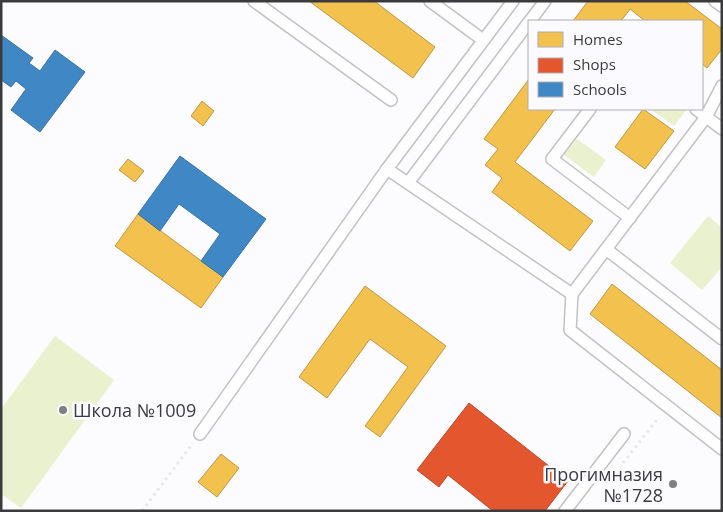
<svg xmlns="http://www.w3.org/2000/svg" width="723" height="512" font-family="'Open Sans',sans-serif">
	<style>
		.green { fill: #eaf1cf }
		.homes { fill: #f2c14e; stroke: #bb9949 }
		.shops { fill: #e4572e; stroke: #b14f32 }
		.schools { fill: #3f88c5; stroke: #3e719c }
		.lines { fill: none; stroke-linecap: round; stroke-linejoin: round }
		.lane-casing { stroke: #c2c2c4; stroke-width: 14 }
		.path { stroke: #e8e7e8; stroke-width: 3; stroke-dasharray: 2.5 4; stroke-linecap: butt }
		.lane { stroke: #fffeff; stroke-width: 11 }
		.poi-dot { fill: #7f7e81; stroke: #fbfaff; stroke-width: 2 }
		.labels { text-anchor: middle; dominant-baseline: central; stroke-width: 5; stroke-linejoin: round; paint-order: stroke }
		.poi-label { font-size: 18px; fill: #3b3b3d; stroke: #fbfaff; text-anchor: start }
	</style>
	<rect width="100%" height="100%" fill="#fcfbfe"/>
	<g class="green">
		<path d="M650,109H687L674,126Z"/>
		<path d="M577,139L606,160L594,177L564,155Z"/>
		<path d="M708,216L722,228V267L702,290L670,263Z"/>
		<path d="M55,336L114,380L21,508L1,494V409Z"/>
	</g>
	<g class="homes">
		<path d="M309,1H374L435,47L413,78Z"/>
		<path d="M588,1H685L722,29V49L707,68L702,64V21H645L630,9L621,21H573Z"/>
		<path d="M529,79V109H555L515,162L593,221L570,251L492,192L502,178L485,165L498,149L484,139Z"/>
		<path d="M202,101L214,111L203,126L191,116Z"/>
		<path d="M643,109L674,131L645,169L615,147Z"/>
		<path d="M128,159L144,171L135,182L119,170Z"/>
		<path d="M138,214L223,277L201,308L115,246Z"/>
		<path d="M612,284L722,370V418L590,314Z"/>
		<path d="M365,286L446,346L380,437L365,426L408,367L370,339L327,398L299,377Z"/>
		<path d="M221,454L239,468L217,497L198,482Z"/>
	</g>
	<path class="shops" d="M469,403L568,481L545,511H493L448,475L439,487L417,470Z"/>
	<g class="schools">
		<path d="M1,35L33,58L29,63L40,71L55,50L85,72L40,132L11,110L26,89L16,81L11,87L1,80Z"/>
		<path d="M180,156L266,219L223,277L201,261L220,234L179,204L160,231L138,214Z"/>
	</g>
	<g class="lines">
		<defs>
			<g id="lane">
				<path d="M254,1L391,100"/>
				<path d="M430,1L483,40"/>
				<path d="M513,1L387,169L572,294L706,117L722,86"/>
				<path d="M715,1L722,6"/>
				<path d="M530,21L545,1"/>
				<path d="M590,109L552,159L630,218"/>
				<path d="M696,109L722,129"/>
				<path d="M408,183L529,22"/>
				<path d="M606,249L722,339"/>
				<path d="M572,294L570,330L722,449"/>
				<path d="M200,434L387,169"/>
				<path d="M565,511L624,434"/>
			</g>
		</defs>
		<use href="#lane" class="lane-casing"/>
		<g class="path">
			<path d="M623,463L659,417"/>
			<path d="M142,511L193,443"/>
		</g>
		<use href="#lane" class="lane"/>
	</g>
	<g class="poi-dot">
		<circle cx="63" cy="410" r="5"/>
		<circle cx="673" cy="484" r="5"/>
	</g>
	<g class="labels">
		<g class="poi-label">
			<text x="73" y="410">Школа №1009</text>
			<text x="663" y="474" text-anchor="end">Прогимназия<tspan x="663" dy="21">№1728</tspan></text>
		</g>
	</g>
	<rect width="723" height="512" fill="none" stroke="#3b3b3d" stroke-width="5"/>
	<rect x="528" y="20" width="175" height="90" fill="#fbfaff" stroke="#aeaeb1"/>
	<rect x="538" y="32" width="25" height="15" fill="#f2c14e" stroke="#aeaeb1"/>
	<text x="573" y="45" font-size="15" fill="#3b3b3d">Homes</text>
	<rect x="538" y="58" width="25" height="15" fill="#e4572e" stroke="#aeaeb1"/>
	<text x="573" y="70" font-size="15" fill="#3b3b3d">Shops</text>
	<rect x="538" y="82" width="25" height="15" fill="#3f88c5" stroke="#aeaeb1"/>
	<text x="573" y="95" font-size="15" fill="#3b3b3d">Schools</text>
</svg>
